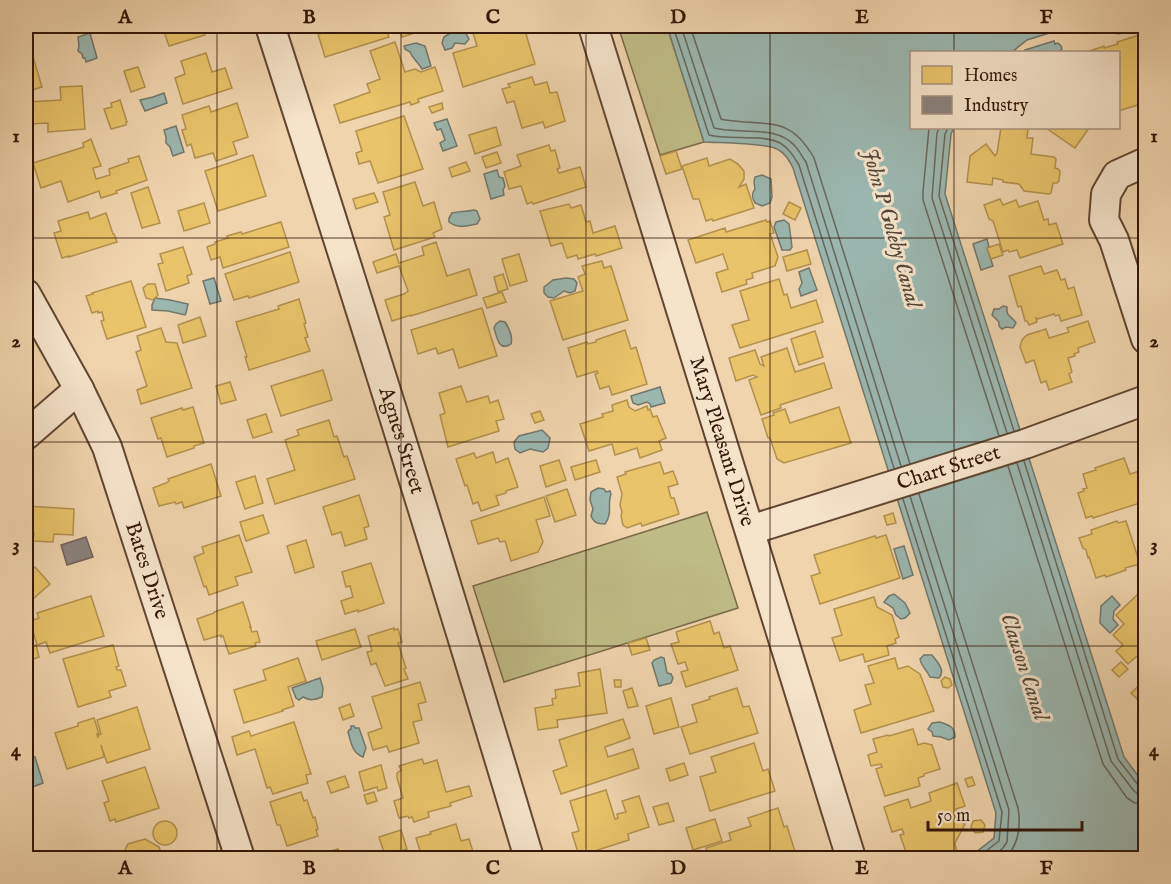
<svg xmlns="http://www.w3.org/2000/svg" width="1171" height="884" font-family="'IM FELL English',serif">
	<style>
		.green { fill: #bfbb86; stroke: #796847; stroke-width: 1.5 }
		.water { fill: #9bb7b0; stroke: #71776d; stroke-width: 1.5 }
		.homes { fill: #e9c46a; stroke: #b2904d; stroke-width: 1.5 }
		.industry { fill: #8a817c; stroke: #706159; stroke-width: 1.5 }
		.lines { fill: none; stroke-linecap: round; stroke-linejoin: round }
		.shore { stroke: #67665c; stroke-width: 1.5 }
		.minor-casing { stroke: #624631; stroke-width: 32 }
		.minor { stroke: #f5e3ca; stroke-width: 28 }
		.grid { fill: none; stroke: #331608; stroke-width: 1.5; stroke-opacity: 0.55 }
		.labels { text-anchor: middle; dominant-baseline: central; stroke-width: 6; stroke-linejoin: round; paint-order: stroke }
		.street-label { font-size: 21px; fill: #331608; stroke: #f5e3ca }
		.water-label { font-size: 22px; font-style: italic; fill: #52463a; stroke: #f5e3ca }
		.neatline { fill: none; stroke: #331608; stroke-width: 2 }
		.grid-label { font-size: 20px; text-anchor: middle; font-weight: bold; fill: #331608 }
	</style>
	<rect width="100%" height="100%" fill="#f0d4ad"/>
	<filter id="stains"><feTurbulence type="fractalNoise" baseFrequency=".00333" numOctaves="4"/><feColorMatrix values="0 0 0 0 .2 0 0 0 0 .09 0 0 0 0 .02 0 0 0 .5 -.17"/></filter>
	<radialGradient id="worn" r=".72"><stop offset=".6" stop-color="#630" stop-opacity="0"/><stop offset="1" stop-color="#630" stop-opacity=".3"/></radialGradient>
	<g class="green">
		<path d="M618,26H667L704,142L660,155Z"/>
		<path d="M707,512L738,608L504,682L473,586Z"/>
	</g>
	<g class="water">
		<path d="M667,26H1072L1027,40L1012,52H912V128H954L951,134L945,194L1124,757L1145,785V858H963L976,852L994,838L996,813L793,168C789,160 785,153 777,149C766,143 720,143 704,142Z"/>
		<path d="M1111,26H1139L1140,28L1118,34L1113,31Z"/>
		<path d="M457,29C464,30 466,33 469,39L465,44L455,43L452,48L445,50L442,43L444,37Z"/>
		<path d="M90,33L97,58L86,62L85,58H83L82,54L78,51L79,46L78,37Z"/>
		<path d="M1054,41L1055,44L1058,43L1061,46L1062,49L1058,52H1026L1025,50Z"/>
		<path d="M416,43L425,46L431,66L422,69C418,62 413,59 410,52L405,49L404,46Z"/>
		<path d="M164,93L167,103L145,111L140,100L153,97Z"/>
		<path d="M447,119L457,146L443,151L440,143L445,140L441,129L437,130L434,123Z"/>
		<path d="M176,126L184,152L173,156L170,147L166,143V137L164,130Z"/>
		<path d="M497,170L499,177L503,178L505,186L503,190L504,195L491,199L484,174Z"/>
		<path d="M762,175L771,179L772,197L770,203L762,206L755,203C752,198 751,194 755,189L754,182L755,177Z"/>
		<path d="M474,210L477,211L480,219L477,224C466,226 458,229 449,222V218L452,213C460,211 466,212 474,210Z"/>
		<path d="M784,220L789,224L792,247L790,250H782L774,227L776,222Z"/>
		<path d="M987,239L989,247L987,248L993,266L981,270L973,244Z"/>
		<path d="M809,268L817,290L801,296L799,289L802,283L799,272Z"/>
		<path d="M214,278L221,301L210,304L203,281Z"/>
		<path d="M566,278L574,279L577,283L575,291L570,293L564,291L554,298L548,297L544,293V287L553,280Z"/>
		<path d="M155,298L170,300L188,304L186,313L185,315L168,311L152,310V305Z"/>
		<path d="M1003,306L1007,307C1006,317 1011,315 1016,323L1013,328L1006,327L1002,329L999,326V322L992,315L994,309H999Z"/>
		<path d="M500,321L505,322C509,328 513,337 511,344C499,352 497,338 494,328L496,324Z"/>
		<path d="M660,387L665,403L651,407L650,404L647,402L638,405L633,403L631,396Z"/>
		<path d="M542,430L550,438L548,448L543,452L530,449L520,453L515,449L514,442L519,436Z"/>
		<path d="M598,488L604,489L606,492L610,491L611,494C607,504 613,513 605,524C598,524 594,523 591,516L593,509L590,500L591,492Z"/>
		<path d="M904,546L913,575L903,579L894,549Z"/>
		<path d="M894,594L905,603L910,613L905,618L901,619L896,615L893,608L884,602L889,596Z"/>
		<path d="M1112,596L1120,605L1114,611L1113,619L1118,625L1110,633L1100,623L1101,606Z"/>
		<path d="M924,655H932C937,662 946,670 939,678L930,677C927,670 921,666 920,659Z"/>
		<path d="M661,657L664,658L667,673L671,674L673,678L671,683L659,686L652,663L654,660Z"/>
		<path d="M320,678L323,688L322,697C315,700 310,701 303,697L299,700L296,698L292,688Z"/>
		<path d="M940,722C948,725 955,726 955,737L949,740L941,737L933,736L932,732L928,729L932,723Z"/>
		<path d="M351,726H354L355,728H359L366,748L363,757C352,753 351,742 348,732L349,730L351,729Z"/>
		<path d="M35,757L43,783L30,788L26,773V760Z"/>
	</g>
	<g class="homes">
		<path d="M26,26H31L33,32L26,35Z"/>
		<path d="M162,26H202L205,35L169,46Z"/>
		<path d="M316,26H385L389,37L325,57L318,34L323,33L321,28L317,29Z"/>
		<path d="M399,26H423L424,30L402,37Z"/>
		<path d="M471,26H534L536,31L526,34L535,64L463,87L453,53L477,46Z"/>
		<path d="M1146,33V111L1140,113L1138,105L1118,111V52H1087L1104,46V48L1118,44L1117,42Z"/>
		<path d="M30,38L33,49L31,50L42,87L26,92V39Z"/>
		<path d="M395,42L405,72L415,69L421,72L435,67L443,91L418,99L419,102L411,105L410,102L340,123L334,105L370,92L367,84L380,79L370,51Z"/>
		<path d="M206,53L212,72L225,68L232,88L183,104L175,78L185,74L181,61Z"/>
		<path d="M138,67L145,87L131,92L124,71Z"/>
		<path d="M532,77L535,85L547,82L550,93L557,92L565,121L545,128L543,122L522,128L514,101L507,103L502,89L510,87L508,84Z"/>
		<path d="M82,86L85,129L48,132V123L30,124L28,102L61,100L60,87Z"/>
		<path d="M120,100L127,122H126V125L111,129L104,109L112,107L111,103Z"/>
		<path d="M237,103L248,137L233,142L237,154L216,161L213,153L195,158L191,144L187,146L182,130L186,129L182,115L209,106L211,112Z"/>
		<path d="M442,103L443,109L432,113L429,107Z"/>
		<path d="M404,116L423,169L378,183L370,161L359,164L356,153L362,151L356,131Z"/>
		<path d="M496,127L501,145L475,154L469,135Z"/>
		<path d="M1001,128H1028L1027,138H1033L1031,154L1054,157L1056,159L1055,168L1058,169L1060,171L1059,181L1057,183H1053L1051,193L1049,194L1024,191L1019,184L1003,182V180L993,178L992,185L967,182L970,156L986,144L995,156L997,153Z"/>
		<path d="M1046,128H1089L1075,148Z"/>
		<path d="M91,139L101,166L93,168L96,179L110,175L109,169L129,162L128,159L139,156L147,180L116,191L117,193L101,198L99,191L68,202L61,181L41,188L33,163L84,147L83,143Z"/>
		<path d="M549,145L551,151L555,150L560,168L557,169L559,173L580,167L586,187L533,204L532,202L527,204L521,186L509,189L504,172L521,166L517,155Z"/>
		<path d="M676,151L682,169L666,174L660,156Z"/>
		<path d="M497,152L501,163L486,168L482,157Z"/>
		<path d="M253,155L266,196L218,211L205,171Z"/>
		<path d="M707,158L709,166L730,159L738,164L744,171V179L739,187L746,184L754,208L713,221L712,219L706,221L699,199H693L682,166Z"/>
		<path d="M466,162L470,171L452,177L449,168Z"/>
		<path d="M415,182L423,206L434,202L442,229L433,233L435,237L394,250L384,217L390,215L383,192Z"/>
		<path d="M148,187L160,223L142,228L131,193Z"/>
		<path d="M374,193L378,202L356,209L353,199Z"/>
		<path d="M1000,199L1003,205L1016,200L1019,207L1038,201L1044,220L1048,219L1049,225L1056,223L1063,244L1020,258L1017,250L1009,252L1008,250L1003,252L993,221L989,219L984,205Z"/>
		<path d="M789,202L801,208L795,220L783,214Z"/>
		<path d="M204,203L210,223L184,231L178,211Z"/>
		<path d="M569,204L571,208L581,205L586,222L590,221L593,233L615,226L622,248L596,256L595,254L578,259L577,255L567,258L562,243L551,246L540,211Z"/>
		<path d="M88,212L90,219L106,213L113,234H114L117,242L69,257V256L62,258L54,233L61,231L58,221Z"/>
		<path d="M766,220L767,222L770,221L774,233L770,234L778,257L775,266L752,273L753,278L746,280L747,284L722,292L716,273L728,269L723,254L696,263L688,240L725,228L726,232Z"/>
		<path d="M281,222L289,247L223,268L220,257L211,260L207,247L215,244V242L228,238L227,236L241,232L242,234Z"/>
		<path d="M436,242L447,276L469,269L477,295L411,316V315L392,321L385,300L404,294L408,291L399,266L377,273L373,262L396,254L399,263L424,255L422,247Z"/>
		<path d="M999,244L1003,255L991,259L987,248Z"/>
		<path d="M183,247L192,274L187,276L189,283L166,291L158,264L163,263L160,254Z"/>
		<path d="M807,250L811,264L787,271L783,257Z"/>
		<path d="M290,252L299,282L249,298L248,296L234,300L225,274Z"/>
		<path d="M519,254L527,281L510,286L502,259Z"/>
		<path d="M602,261L604,268L611,266L628,320L563,340L550,301L583,291L578,277L585,274L582,266Z"/>
		<path d="M1041,266L1044,274L1057,270L1061,280L1065,279L1068,289L1074,287L1082,315L1061,321L1059,315L1055,316L1054,314L1038,319L1036,318L1037,322L1029,325L1027,321H1025L1021,306L1018,307L1009,276Z"/>
		<path d="M503,274L508,289L498,292L494,277Z"/>
		<path d="M779,279L784,295L787,294L791,308L816,300L823,322L740,348L732,325L749,320L740,291Z"/>
		<path d="M131,281L146,327L107,339L101,321L104,320L102,312L98,313V311L92,313L86,296L93,294L92,293Z"/>
		<path d="M148,284H155L158,295L153,300L146,298L143,288Z"/>
		<path d="M502,292L506,302L487,308L483,298Z"/>
		<path d="M299,299L306,323L304,324L308,337L305,338L310,351L249,370L245,357H247L236,322L279,309L278,306Z"/>
		<path d="M482,308L497,356L459,368L453,349L438,354L436,348L418,354L411,330Z"/>
		<path d="M200,317L206,336L183,343L178,325Z"/>
		<path d="M1088,321L1095,342L1078,348L1079,352L1074,354L1075,356L1068,358L1072,372L1069,374L1072,382L1049,390L1046,381L1041,383L1034,360L1026,363L1020,347L1022,340L1027,335L1046,329L1049,338L1069,332L1067,328Z"/>
		<path d="M161,328L166,342L177,343L192,388L141,404L137,390L147,386L136,352L141,350L137,336Z"/>
		<path d="M625,330L631,349L636,347L647,384L612,395L609,386L600,389L595,374L598,373L597,371L577,377L568,348L587,342L588,344L596,342V340Z"/>
		<path d="M815,331L823,357L799,365L791,339Z"/>
		<path d="M787,348L795,372L824,363L832,388L780,405L781,408L761,415L749,380L757,377L753,375L736,381L729,358L755,350L760,364L764,366L761,357Z"/>
		<path d="M323,370L332,400L281,416L271,386Z"/>
		<path d="M230,382L236,400L221,404L216,386Z"/>
		<path d="M461,386L467,402L488,396L490,403L498,400L504,419L496,421L499,431L448,447L440,415L445,413L439,393Z"/>
		<path d="M627,400L629,407L635,411L647,406L648,410L650,409L653,417L657,416L666,438L659,441L662,450L640,458L637,448L615,455L612,444L589,451L580,424L603,417L602,414L613,411L612,405Z"/>
		<path d="M193,407L204,443L194,446V448L167,457L161,438L158,439L151,418L182,408L183,410Z"/>
		<path d="M839,407L851,443L784,463L777,459L770,438H768L762,419L774,415L773,413L785,409L790,423Z"/>
		<path d="M540,411L544,420L535,423L531,414Z"/>
		<path d="M266,414L272,432L253,438L247,420Z"/>
		<path d="M329,420L334,437L337,436L344,457L347,456L355,479L275,504L267,479L295,470L285,440L299,435L297,430Z"/>
		<path d="M493,452L496,463L508,458L518,487L506,491V493L496,496L499,505L481,511L478,502L473,504L467,485L465,486L456,459L474,453L476,458Z"/>
		<path d="M1124,458L1130,474L1143,470L1146,476V501L1093,518L1092,516L1086,518L1078,493L1084,491L1083,489L1087,488L1083,474L1096,470L1095,468Z"/>
		<path d="M559,460L566,480L546,487L540,466Z"/>
		<path d="M596,460L600,472L575,480L571,467Z"/>
		<path d="M660,462L664,474L673,471L678,484L668,487L671,498H674L679,514L642,526L641,523L627,528L623,525L621,516L622,512L620,505L622,494L617,477L626,474L625,472Z"/>
		<path d="M211,464L221,496L184,508L182,502L176,504L175,502L159,506L153,488L166,483L169,481L168,479Z"/>
		<path d="M255,476L263,503L245,509L236,482Z"/>
		<path d="M567,489L576,515L555,522L546,496Z"/>
		<path d="M359,495L369,526L364,528L367,539L345,546L341,532L332,535L323,507Z"/>
		<path d="M544,497L550,516L536,520L543,542L538,552L511,561L505,541L500,542L498,538L478,544L471,521Z"/>
		<path d="M26,506L74,509L73,535L54,534L53,542L33,541L34,533L26,532Z"/>
		<path d="M893,513L896,523L887,525L884,516Z"/>
		<path d="M263,515L269,533L246,541L240,522Z"/>
		<path d="M1117,521L1118,523L1126,521L1140,564L1125,568L1126,570L1106,577L1105,575L1096,578L1089,557L1088,558L1086,550L1083,548L1079,538L1092,534L1091,530Z"/>
		<path d="M239,535L252,572L235,577L238,585L209,595L206,586L204,587L194,557L204,553L202,547Z"/>
		<path d="M886,535L900,578L820,604L811,576L820,573L814,555L875,536L876,538Z"/>
		<path d="M306,540L314,567L295,573L287,546Z"/>
		<path d="M371,563L384,603L358,612V610L345,614L341,601L353,597L350,586L346,587L342,572Z"/>
		<path d="M35,567L50,584L26,605V575Z"/>
		<path d="M1146,591V648L1128,664L1116,651L1123,645L1113,635L1124,624L1116,615L1137,595L1139,597Z"/>
		<path d="M91,596L104,636L50,653L46,642L37,645L30,621L39,618L37,613Z"/>
		<path d="M874,597L877,607L892,615L899,637L895,639L896,643L887,646L889,655L865,662L863,654L840,661L832,638L842,635L834,609Z"/>
		<path d="M243,602L251,627H250L252,632L257,631L260,642L255,643L256,646L229,654L223,636L221,637V635L204,640L197,619L214,613V612Z"/>
		<path d="M710,621L714,634L719,632L724,648L730,646L738,670L686,687L681,672L688,670L685,662L678,664L671,644L679,642L676,632Z"/>
		<path d="M394,628V630L398,629L402,642L398,643L406,668L404,669L408,679L385,686L376,663L371,665L367,652L372,651L368,636Z"/>
		<path d="M355,629L361,647L322,660L316,641Z"/>
		<path d="M646,638L650,650L632,655L628,643Z"/>
		<path d="M36,645L39,657L31,660L27,648Z"/>
		<path d="M113,645L119,666L116,667L117,670H121L126,686L109,691L111,697L78,707L63,659Z"/>
		<path d="M298,658L306,681L288,687L294,706L282,710L283,711L244,723L234,690L266,680L263,670Z"/>
		<path d="M895,658L898,669L908,666L920,674L934,711L861,733L854,710L871,704L865,685L874,683L868,666Z"/>
		<path d="M1121,662L1128,669L1119,677L1112,670Z"/>
		<path d="M600,669L607,713L557,720L558,727L538,730L535,708L553,705L552,699L556,698L555,690L580,686L578,673Z"/>
		<path d="M945,677L950,679L952,685L948,688L943,687L941,681Z"/>
		<path d="M1146,679V703L1145,702L1142,704L1131,693Z"/>
		<path d="M614,680H621V687H615Z"/>
		<path d="M420,682L426,702L418,704L422,720L413,722L419,743L389,752L387,746L373,750L368,733L382,728L372,697Z"/>
		<path d="M632,688L638,706L628,708L623,691Z"/>
		<path d="M737,688L743,707L749,706L758,733L690,754L681,727L697,722L692,705L710,699L709,697Z"/>
		<path d="M671,698L679,727L654,734L646,706Z"/>
		<path d="M350,704L354,716L343,720L339,708Z"/>
		<path d="M137,707L150,749L107,763L101,745L104,757L67,769L55,733L78,726V723L94,718L99,734H97L98,738V735L101,734L97,720Z"/>
		<path d="M623,719L630,738L605,747L608,757L633,749L639,768L561,794L553,771L567,766L559,740Z"/>
		<path d="M294,722L311,774L306,775L308,783L273,794L270,787L267,788L255,749L237,755L232,737L249,731L251,736Z"/>
		<path d="M913,729L918,745L924,743L932,745L940,769L924,774V776L918,778L920,786L885,796L876,769L882,767L881,764L871,766L868,755L877,752L873,739L888,735L889,736Z"/>
		<path d="M754,743L763,771L768,769L775,791L710,811L700,777L716,772L711,757Z"/>
		<path d="M422,759L424,764L437,760L446,792L469,786L472,796L450,803L451,806L428,812L429,817L414,822L412,817L409,818L408,816L399,818L394,801L403,798L397,778V773L401,770L399,766Z"/>
		<path d="M684,763L688,775L670,781L666,769Z"/>
		<path d="M381,765L387,788L378,791L377,787L364,791L359,772Z"/>
		<path d="M145,767L159,808L116,822L115,819L110,821L104,803L109,801L102,781Z"/>
		<path d="M345,776L349,787L331,793L327,782Z"/>
		<path d="M972,777L975,785L968,787L965,779Z"/>
		<path d="M957,783L965,806L956,809L957,813L954,819L965,824L955,843L957,854L942,858H923V856L917,858H908L900,835L904,834L902,829L892,832L884,807L908,799L911,808L931,801L929,793Z"/>
		<path d="M606,790L615,819L618,818L617,814L626,812L622,801L639,796L649,827L628,834L629,840L579,856L572,833L579,831L570,801Z"/>
		<path d="M301,792L304,801L307,800L313,818L315,817L318,829L316,830L318,836L287,846L280,825H277L270,802Z"/>
		<path d="M374,792L377,801L367,804L364,795Z"/>
		<path d="M668,803L674,821L659,825L653,807Z"/>
		<path d="M778,808L784,827L787,826L796,855L784,858H710L706,848L731,840L729,833L751,826L748,818Z"/>
		<path d="M26,819H27L31,831L27,832L33,853L29,854L31,857L27,858H26Z"/>
		<path d="M715,819L722,841L693,850L686,828Z"/>
		<path d="M981,820L985,825L983,832L975,833L971,827L973,821Z"/>
		<circle cx="165" cy="833" r="12"/>
		<path d="M456,824L461,841L469,839L475,858H407L421,854L416,838L431,834L430,832Z"/>
		<path d="M401,830L407,849L385,856L379,837Z"/>
		<path d="M145,839L159,847L163,858H121L128,844Z"/>
		<path d="M338,849L340,856L350,853L351,858H318L317,855Z"/>
		<path d="M627,851L630,858H604Z"/>
	</g>
	<path class="industry" d="M86,537L93,557L67,565L61,545Z"/>
	<g class="lines">
		<g class="shore">
			<path d="M673,26L709,135C728,140 763,134 780,143C789,148 794,157 799,165L894,468"/>
			<path d="M681,26L714,128C740,135 775,124 795,146C799,150 802,157 806,162L901,466"/>
			<path d="M690,26L721,119C728,121 737,121 745,122C781,124 795,125 814,158L910,464"/>
			<path d="M929,128L923,192V200L999,436"/>
			<path d="M939,128L937,133L932,198L1007,433"/>
			<path d="M948,128L945,134L939,196L1014,431"/>
			<path d="M1024,461L1118,759L1138,785L1146,788"/>
			<path d="M1017,463L1111,761L1134,791L1139,795H1146"/>
			<path d="M1008,466L1103,764L1127,798L1135,803L1146,804"/>
			<path d="M919,494L1018,808C1021,825 1019,847 1004,858"/>
			<path d="M910,496L1009,810L1007,842L1003,848L990,858"/>
			<path d="M903,499L1002,812L999,841L977,858"/>
		</g>
		<defs>
			<g id="minor">
				<path id="s1" d="M270,26C359,302 446,580 529,858"/>
				<path id="s2" d="M593,26L851,858"/>
				<path d="M1146,162L1117,175L1106,194L1104,220L1114,240L1146,339"/>
				<path id="s3" d="M26,294L79,389L107,447L240,858"/>
				<path d="M26,435L79,389"/>
				<path id="s4" d="M750,530L1025,444L1146,400"/>
			</g>
		</defs>
		<use href="#minor" class="minor-casing"/>
		<use href="#minor" class="minor"/>
	</g>
	<path class="grid" d="M217,26V858M401,26V858M586,26V858M770,26V858M954,26V52M954,128V858M26,238H1146M26,442H1146M26,646H1146"/>
	<g class="labels">
		<g class="street-label">
			<text stroke="none"><textPath href="#s1" startOffset="435">Agnes Street</textPath></text>
			<text stroke="none"><textPath href="#s2" startOffset="435">Mary Pleasant Drive</textPath></text>
			<text stroke="none"><textPath href="#s4" startOffset="208">Chart Street</textPath></text>
			<text stroke="none"><textPath href="#s3" startOffset="303">Bates Drive</textPath></text>
		</g>
		<g class="water-label">
			<text transform="translate(891 228) rotate(74)">John P Goleby Canal</text>
			<text transform="translate(1024 667) rotate(72)">Clauson Canal</text>
		</g>
	</g>
	<rect width="1171" height="884" fill="none" stroke="#f0d4ad" stroke-width="66"/>
	<rect x="910" y="51" width="210" height="78" fill="#f5e3ca" stroke="#a7917c" stroke-width="1.5"/>
	<rect x="922" y="66" width="30" height="18" fill="#e9c46a" stroke="#a7917c" stroke-width="1.5"/>
	<text x="964" y="81" font-size="18" fill="#331608">Homes</text>
	<rect x="922" y="96" width="30" height="18" fill="#8a817c" stroke="#a7917c" stroke-width="1.5"/>
	<text x="964" y="111" font-size="18" fill="#331608">Industry</text>
	<path d="M928 821v9h154v-9" fill="none" stroke="#331608" stroke-width="3"/>
	<text x="937" y="821" font-size="18" fill="#331608" stroke="#f5e3ca" stroke-width="4.5" paint-order="stroke">50 m</text>
	<rect x="33" y="33" width="1105" height="818" class="neatline"/>
	<g class="grid-label">
		<text x="125" y="23">A</text>
		<text x="309" y="23">B</text>
		<text x="493" y="23">C</text>
		<text x="678" y="23">D</text>
		<text x="862" y="23">E</text>
		<text x="1046" y="23">F</text>
		<text x="16" y="142">1</text>
		<text x="1154" y="142">1</text>
		<text x="16" y="347">2</text>
		<text x="1154" y="347">2</text>
		<text x="16" y="551">3</text>
		<text x="1154" y="551">3</text>
		<text x="16" y="756">4</text>
		<text x="1154" y="756">4</text>
		<text x="125" y="874">A</text>
		<text x="309" y="874">B</text>
		<text x="493" y="874">C</text>
		<text x="678" y="874">D</text>
		<text x="862" y="874">E</text>
		<text x="1046" y="874">F</text>
	</g>
	<rect width="100%" height="100%" filter="url(#stains)"/>
	<rect width="100%" height="100%" fill="url(#worn)"/>
</svg>
